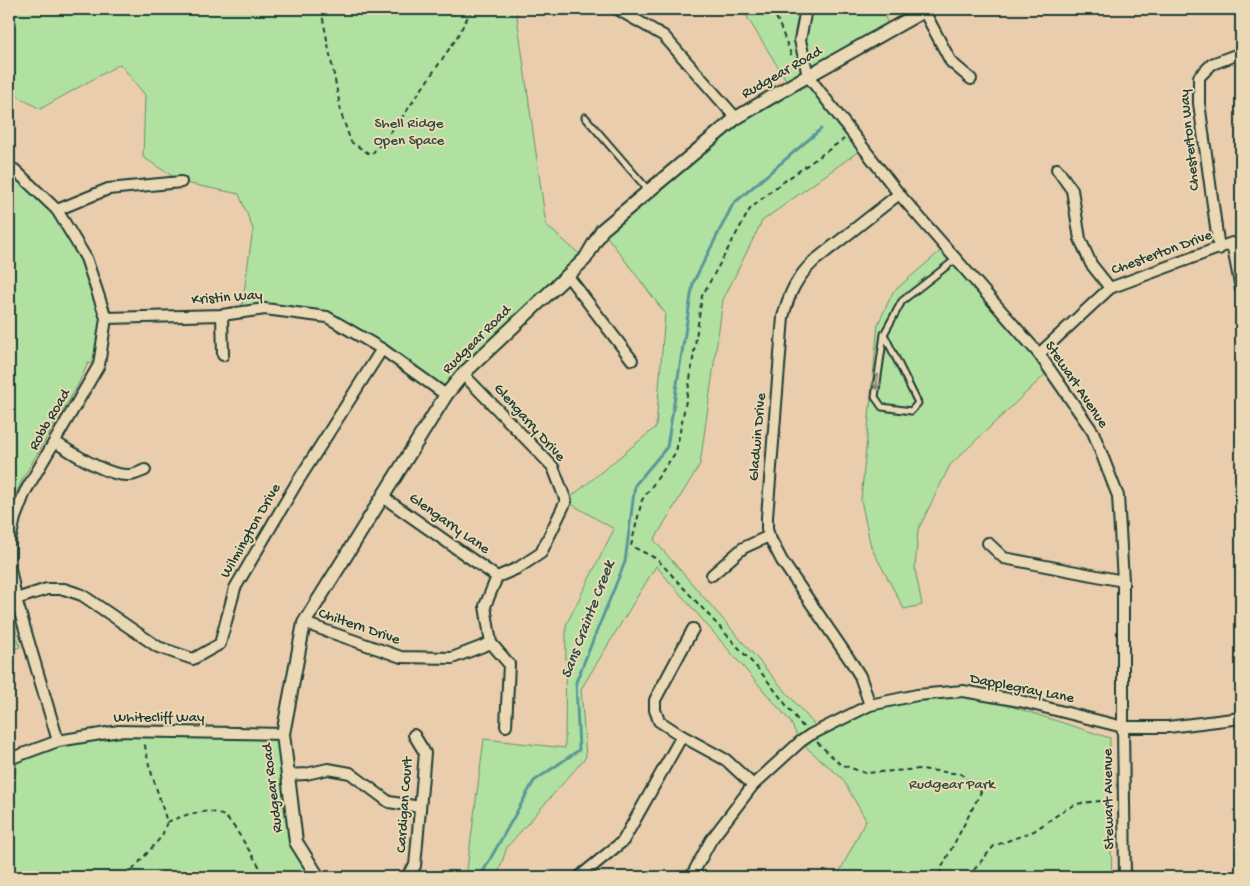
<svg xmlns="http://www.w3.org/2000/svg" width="1250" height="886" font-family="'Gochi Hand',sans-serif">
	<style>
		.green { fill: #b0e1a1; stroke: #688f6a }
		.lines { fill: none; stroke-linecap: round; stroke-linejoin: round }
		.stream { stroke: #5b9799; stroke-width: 3 }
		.service-casing { stroke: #1f3d34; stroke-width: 9 }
		.minor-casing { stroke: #1f3d34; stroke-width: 14 }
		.tertiary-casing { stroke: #1f3d34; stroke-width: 16 }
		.path { stroke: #1f3d34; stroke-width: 2; stroke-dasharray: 5 4; stroke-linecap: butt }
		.service { stroke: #ebd9b6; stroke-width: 5 }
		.minor { stroke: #ebd9b6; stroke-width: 10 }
		.tertiary { stroke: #ebd9b6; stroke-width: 12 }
		.oneway { stroke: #7b836e }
		.labels { text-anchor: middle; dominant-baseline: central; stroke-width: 4; stroke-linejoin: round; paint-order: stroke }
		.street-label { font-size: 15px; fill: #1f3d34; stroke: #ebd9b6 }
		.park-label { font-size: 15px; fill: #2e4d3f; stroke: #ebd9b6 }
		.water-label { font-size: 16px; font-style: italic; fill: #294c45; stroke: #ebd9b6 }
	</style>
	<rect width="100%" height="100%" fill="#e9cdad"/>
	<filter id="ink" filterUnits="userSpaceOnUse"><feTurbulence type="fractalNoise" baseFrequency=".02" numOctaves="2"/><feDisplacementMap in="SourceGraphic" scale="10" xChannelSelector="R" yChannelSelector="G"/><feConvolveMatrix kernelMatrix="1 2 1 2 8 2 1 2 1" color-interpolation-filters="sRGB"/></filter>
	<g filter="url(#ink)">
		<g class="green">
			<path d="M9,9H516L546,225L585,259L446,395L327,317L241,313L253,229L239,194L181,182L143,157L145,95L120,64L40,109L9,91Z"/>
			<path d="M742,9H882L890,30L808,76L863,148L762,221L723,300L700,464L654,540L820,731L870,705L963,691L1110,738L1109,794L1112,877H837L866,820L842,778L800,742L790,721L656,566L581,689L586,757L507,847L497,877H466L484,739L565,748L566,625L614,529L566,501L656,427L665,313L602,230L736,118L790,86Z"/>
			<path d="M9,168L57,210L86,258L106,318L99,365L88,363L77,387L23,478L9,510Z"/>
			<path d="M945,247L1050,370L950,465L918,530L915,569L922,605L904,609L871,547L861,500L878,324L893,292Z"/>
			<path d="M9,602L20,647L9,651Z"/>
			<path d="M119,731L283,734L296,842L318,877H9V814L18,756Z"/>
		</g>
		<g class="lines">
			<g class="stream">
				<path d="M845,9V14"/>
				<path d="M483,877L484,870L534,781L579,750L576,682L625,562L635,485L667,447L693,283L733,204L821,129"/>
			</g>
			<defs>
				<g id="service">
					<path d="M585,117L649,191"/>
					<path d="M884,334L918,403L911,411L882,407L875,397L884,334L902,301L956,259"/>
				</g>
				<g id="minor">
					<path d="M617,9L664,36L736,118"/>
					<path d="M806,9L800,40L808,76L899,194L1039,354L1093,432L1118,496L1123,581V727L1125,877"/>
					<path d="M924,11L951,62L971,79"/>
					<path d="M9,168L15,170L57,210L86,258L106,318L99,365L25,492L15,518L10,540V568L16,599L58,741"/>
					<path d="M1057,169L1072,190L1080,239L1091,264L1110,288"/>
					<path d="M57,210L108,189L181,182"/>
					<path d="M1219,249L1199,103V77L1212,64L1241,53"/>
					<path d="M567,275L632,360"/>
					<path d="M222,315L223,355"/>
					<path d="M106,318L222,315L265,309L327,317L382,349L446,395"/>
					<path d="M1039,354L1110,288L1232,243L1241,289"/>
					<path d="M463,374L553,467L566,501L541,553L518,568L497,577L485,606L491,643L509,664L506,726"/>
					<path d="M55,442C73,453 108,477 130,475C134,475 140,472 145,470"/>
					<path d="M383,497L497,577"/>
					<path d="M988,543L1004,558L1123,581"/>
					<path d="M712,575L743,548L769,536"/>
					<path d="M16,599L47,589H64L82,595L158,647L193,659L220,644L235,588L296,484L382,349"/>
					<path d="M304,623L401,657L452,658L491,643"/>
					<path d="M693,629L655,700V710L659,721L682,736L726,760L753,785"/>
					<path d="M870,705L860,676L852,663L782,561L769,536L767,529V517L783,317C789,294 796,278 814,261L899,194"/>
					<path d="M9,759L58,741L119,731L283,734"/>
					<path d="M288,775L306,774L328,769L350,773L389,802L420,807"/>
					<path d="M406,877L415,866L425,753L414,735"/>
					<path d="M579,877L623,841L682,736"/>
					<path d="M691,877L711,840L753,785L800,742L810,735L870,705L917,695L963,691L1020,701L1123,727H1168L1241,718"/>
				</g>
				<path id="tertiary" d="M318,877L296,842L283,734L304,623L446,395L463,374L585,259L602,230L736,118L790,86L927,9"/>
			</defs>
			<use href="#service" class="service-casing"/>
			<use href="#minor" class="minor-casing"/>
			<use href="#tertiary" class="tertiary-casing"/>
			<g class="path">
				<path d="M321,9L342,116L351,142L371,155L399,122L456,39L472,9"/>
				<path d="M772,9L778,21L792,57"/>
				<path d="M9,629L16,632"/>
				<path d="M803,727L760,671L657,559L631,546L642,500L676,452L690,380L702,296L750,209L772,190L844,139"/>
				<path d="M817,742L840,764L865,773L921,769L961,774L981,792L942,867L939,877"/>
				<path d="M167,822L189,814L209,811L225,816L235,828L266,877"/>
				<path d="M128,877L129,874L162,836L167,822L149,765L144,741"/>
				<path d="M968,877L994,846L1034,831L1066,809L1077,804L1090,802L1114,800"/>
			</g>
			<use href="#service" class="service"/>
			<use href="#minor" class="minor"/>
			<use href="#tertiary" class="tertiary"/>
		</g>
		<defs><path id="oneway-shaft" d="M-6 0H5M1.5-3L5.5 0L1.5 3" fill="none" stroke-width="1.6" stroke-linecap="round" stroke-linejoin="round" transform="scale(1.25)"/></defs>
		<use class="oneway" href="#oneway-shaft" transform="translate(877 382) rotate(98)"/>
	</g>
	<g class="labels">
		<g class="street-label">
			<text transform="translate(782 73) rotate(-30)">Rudgear Road</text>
			<text transform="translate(1190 140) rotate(-96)">Chesterton Way</text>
			<text transform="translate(1162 253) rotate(-20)">Chesterton Drive</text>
			<text transform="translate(227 298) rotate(-4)">Kristin Way</text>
			<text transform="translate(477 340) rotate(-45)">Rudgear Road</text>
			<text transform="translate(1076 385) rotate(56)">Stewart Avenue</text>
			<text transform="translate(50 420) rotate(-60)">Robb Road</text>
			<text transform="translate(529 423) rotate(48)">Glengarry Drive</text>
			<text transform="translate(758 437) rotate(-85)">Gladwin Drive</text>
			<text transform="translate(449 524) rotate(35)">Glengarry Lane</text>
			<text transform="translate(251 531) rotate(-60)">Wilmington Drive</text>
			<text transform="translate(359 627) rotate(19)">Chiltern Drive</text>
			<text transform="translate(1022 689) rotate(11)">Dapplegray Lane</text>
			<text x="159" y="718">Whitecliff Way</text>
			<text transform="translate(273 788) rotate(-97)">Rudgear Road</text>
			<text transform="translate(1109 799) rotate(-91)">Stewart Avenue</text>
			<text transform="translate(405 805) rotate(-86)">Cardigan Court</text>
		</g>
		<g class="park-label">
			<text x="409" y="124">Shell Ridge<tspan x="409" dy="17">Open Space</tspan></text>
			<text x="952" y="785">Rudgear Park</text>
		</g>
		<g class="water-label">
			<text transform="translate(589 620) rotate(-69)">Sans Crainte Creek</text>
		</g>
	</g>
	<rect width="1250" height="886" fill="none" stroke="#ebd9b6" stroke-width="30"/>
	<rect x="15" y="15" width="1220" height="856" fill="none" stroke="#1f3d34" stroke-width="2" filter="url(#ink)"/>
</svg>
